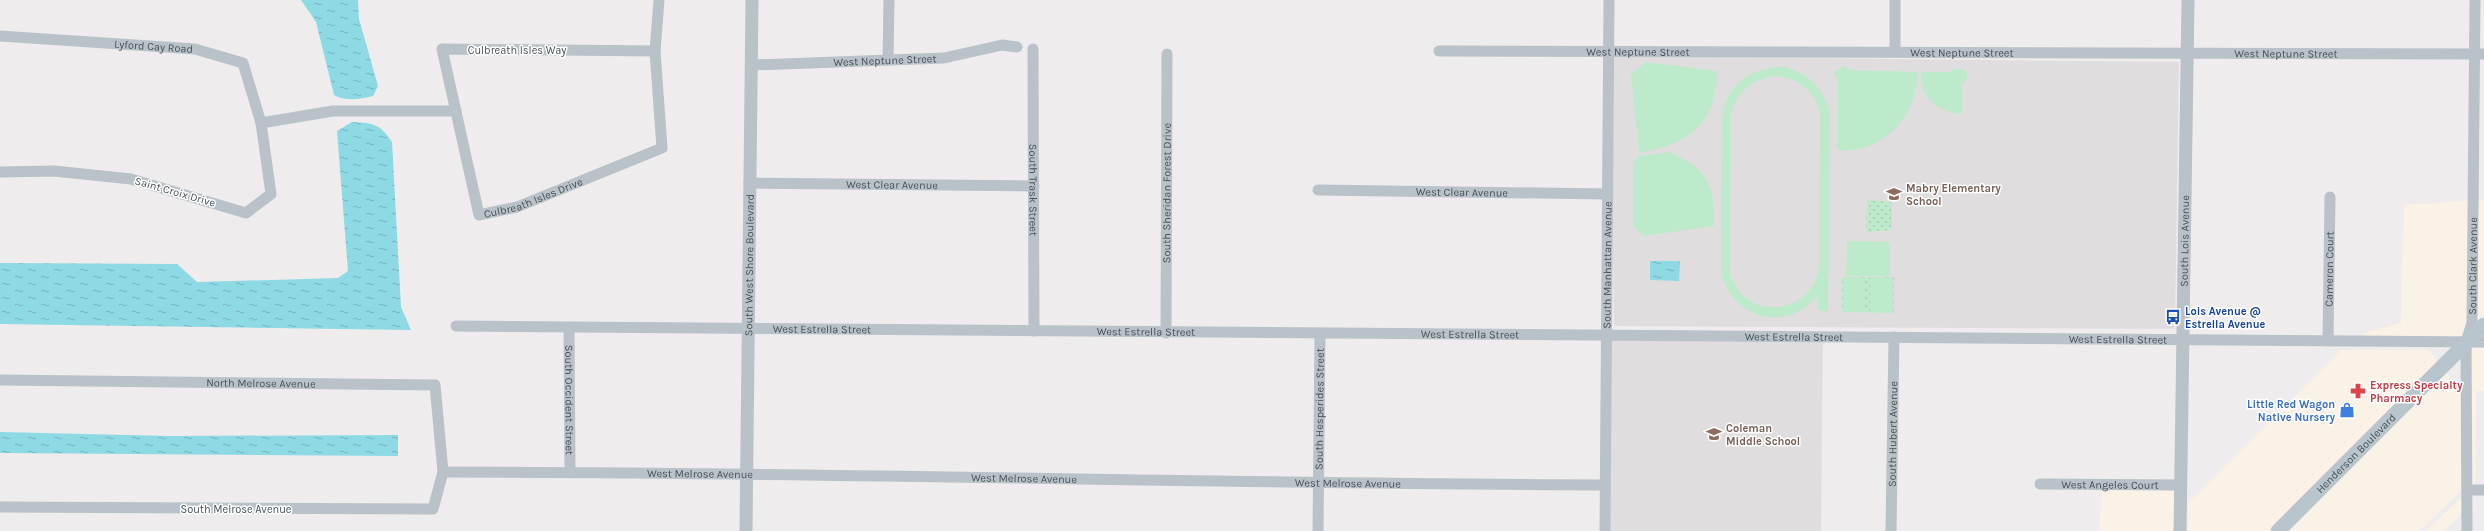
<svg xmlns="http://www.w3.org/2000/svg" width="2484" height="531" font-family="Karla,sans-serif">
	<style>
		.commercial { fill: #faf2e6 }
		.education { fill: #e0ddde }
		.grass { fill: url(#grass-dots) }
		.garden { fill: #bdeaca; fill-rule: evenodd }
		.water { fill: url(#water-ripples) }
		.lines { fill: none; stroke-linecap: round; stroke-linejoin: round }
		.minor { stroke: #b9c2c8; stroke-width: 11 }
		.tertiary { stroke: #b9c2c8; stroke-width: 13 }
		.secondary { stroke: #b9c5cd; stroke-width: 15 }
		.labels { text-anchor: middle; dominant-baseline: central; stroke-width: 3; stroke-linejoin: round; paint-order: stroke }
		.street-label { font-size: 11px; fill: #465158; stroke: #fff }
		.education-label { font-size: 11px; font-weight: bold; fill: #785e54; stroke: #fff; text-anchor: start }
		.transit-label { font-size: 11px; font-weight: bold; fill: #164399; stroke: #fff; text-anchor: start }
		.health-label { font-size: 11px; font-weight: bold; fill: #be3a42; stroke: #fff; text-anchor: start }
		.shop-label { font-size: 11px; font-weight: bold; fill: #366cbe; stroke: #fff; text-anchor: end }
	</style>
	<defs>
		<pattern id="grass-dots" width="8" height="8" patternUnits="userSpaceOnUse"><rect width="8" height="8" fill="#bdeaca"/><path d="M2 2h.1M6 6h.1" fill="none" stroke="#a4cab0" stroke-width="1.8" stroke-linecap="round"/></pattern>
		<pattern id="water-ripples" width="26" height="14" patternUnits="userSpaceOnUse"><rect width="26" height="14" fill="#8ddae4"/><path d="M2 4q2-2 4 0t4 0M15 11q2-2 4 0t4 0" fill="none" stroke="#75b3bc"/></pattern>
	</defs>
	<rect width="100%" height="100%" fill="#efeced"/>
	<g class="commercial">
		<path d="M2484,200V318L2477,325L2478,201Z"/>
		<path d="M2468,201L2467,322L2463,337L2362,336L2367,332L2401,323L2404,205Z"/>
		<path d="M2471,348H2484V391H2476L2475,485H2473Z"/>
		<path d="M2341,350H2429L2463,395L2464,488L2419,531H2188V503Z"/>
		<path d="M2102,490L2176,491L2175,531H2099Z"/>
		<path d="M2463,496L2462,513L2444,531H2426Z"/>
	</g>
	<g class="education">
		<path d="M1610,56L2179,62L2175,329L1614,326Z"/>
		<path d="M1608,334L1823,336L1821,531H1605Z"/>
	</g>
	<g class="grass">
		<path d="M1867,200L1892,202V230L1866,232Z"/>
		<path d="M1842,277H1894V313L1842,312Z"/>
	</g>
	<g class="garden">
		<path d="M1646,62L1718,71C1715,125 1690,144 1639,153L1631,74Z"/>
		<path d="M1844,66L1852,70L1918,72C1918,116 1882,155 1837,150L1838,83L1834,72Z"/>
		<path d="M1785,67C1809,74 1824,88 1830,113L1828,311H1818V295C1788,333 1734,320 1721,274L1722,118C1726,84 1751,67 1785,67ZM1775,76C1797,78 1812,89 1820,110L1819,267C1813,317 1741,322 1730,272L1731,118C1733,94 1752,79 1775,76Z"/>
		<path d="M1955,69H1964L1967,73V79L1962,85V114C1937,112 1920,98 1921,72H1949Z"/>
		<path d="M1669,152C1708,168 1715,186 1714,226L1644,236L1633,226V163L1640,156Z"/>
		<path d="M1847,241L1890,242V276H1846Z"/>
		<path d="M1845,277L1865,278V312H1844Z"/>
		<path d="M1870,277L1891,278V312H1870Z"/>
	</g>
	<g class="water">
		<path d="M301,0H358L359,19L378,86L373,96C360,99 346,102 334,95L316,22Z"/>
		<path d="M352,122C374,123 380,124 392,142L401,307L411,330L0,324V263L177,264L197,282L338,278L348,271L337,131Z"/>
		<path d="M1650,261H1680L1679,281L1650,280Z"/>
		<path d="M0,432L170,436L398,435V456L0,453Z"/>
	</g>
	<g class="lines">
		<g class="minor">
			<path id="s1" d="M0,36L195,49L243,63L261,123L271,194L246,213L131,179L54,171L0,172"/>
			<path id="s2" d="M1033,49L1034,331"/>
			<path id="s3" d="M655,51L442,49L479,215L517,207L662,148L655,51L659,0"/>
			<path id="s4" d="M1439,51L2484,54"/>
			<path d="M1895,52V0"/>
			<path d="M888,60L889,0"/>
			<path id="s5" d="M752,65L944,58L1002,45L1017,47"/>
			<path d="M261,123L333,111H456"/>
			<path id="s6" d="M749,183L1034,186"/>
			<path id="s7" d="M1318,190L1606,194"/>
			<path id="s8" d="M456,326L2484,342"/>
			<path id="s9" d="M569,328L570,472"/>
			<path id="s10" d="M1166,333L1167,54"/>
			<path id="s11" d="M2328,341L2330,197"/>
			<path id="s12" d="M0,380L435,385L443,472L433,509L0,507"/>
			<path id="s13" d="M443,472C831,472 1218,484 1605,485"/>
			<path id="s14" d="M2040,484L2181,485"/>
			<path d="M2468,490H2484"/>
			<path id="s15" d="M1318,531L1320,334"/>
			<path id="s16" d="M1605,531L1609,0"/>
			<path id="s17" d="M1891,531L1894,337"/>
			<path id="s18" d="M2467,531L2466,342L2472,323L2475,0"/>
		</g>
		<g class="tertiary">
			<path id="s19" d="M746,531L752,0"/>
			<path id="s20" d="M2180,531L2188,0"/>
		</g>
		<path class="secondary" id="s21" d="M2278,531L2484,325"/>
	</g>
	<defs>
		<symbol id="school-bare" viewBox="-9 -9 18 18"><path d="M0-5L7-2L0 1L-7-2ZM-4 1L0 2.5L4 1V4Q0 6-4 4Z" fill="#8d6e63" stroke="#fff" stroke-width="2.5" paint-order="stroke"/></symbol>
		<symbol id="bus-bare" viewBox="-9 -9 18 18"><path d="M-5-6H5V4H4V6H2V4H-2V6H-4V4H-5ZM-3.5-4V0h7V-4ZM-3.5 1.2v1.5H-2V1.2ZM2 1.2v1.5H3.5V1.2Z" fill="#1a4fb4" stroke="#fff" stroke-width="2.5" paint-order="stroke"/></symbol>
		<symbol id="pharmacy-bare" viewBox="-9 -9 18 18"><path d="M-2-6h4v4h4v4h-4v4h-4v-4h-4v-4h4Z" fill="#e0444e" stroke="#fff" stroke-width="2.5" paint-order="stroke"/></symbol>
		<symbol id="shop-bare" viewBox="-9 -9 18 18"><path d="M-5-2.5h2.3a2.7 3.5 0 0 1 5.4 0H5L5.5 6h-11ZM-1.5-2.5h3a1.5 2.3 0 0 0-3 0Z" fill="#3f7fe0" stroke="#fff" stroke-width="2.5" paint-order="stroke"/></symbol>
	</defs>
	<g fill-rule="evenodd">
		<use href="#school-bare" x="1883" y="183" width="22" height="22"/>
		<use href="#bus-bare" x="2162" y="306" width="22" height="22"/>
		<use href="#pharmacy-bare" x="2347" y="380" width="22" height="22"/>
		<use href="#shop-bare" x="2336" y="399" width="22" height="22"/>
		<use href="#school-bare" x="1703" y="423" width="22" height="22"/>
	</g>
	<g class="labels">
		<g class="street-label">
			<text stroke="none"><textPath href="#s1" startOffset="154">Lyford Cay Road</textPath></text>
			<text x="517" y="50">Culbreath Isles Way</text>
			<text stroke="none"><textPath href="#s4" startOffset="199">West Neptune Street</textPath></text>
			<text stroke="none"><textPath href="#s4" startOffset="523">West Neptune Street</textPath></text>
			<text stroke="none"><textPath href="#s4" startOffset="847">West Neptune Street</textPath></text>
			<text stroke="none"><textPath href="#s5" startOffset="133">West Neptune Street</textPath></text>
			<text stroke="none"><textPath href="#s6" startOffset="143">West Clear Avenue</textPath></text>
			<text stroke="none"><textPath href="#s2" startOffset="141">South Trask Street</textPath></text>
			<text transform="translate(175 192) rotate(16)">Saint Croix Drive</text>
			<text stroke="none"><textPath href="#s7" startOffset="144">West Clear Avenue</textPath></text>
			<text stroke="none"><textPath href="#s10" startOffset="140">South Sheridan Forest Drive</textPath></text>
			<text stroke="none"><textPath href="#s3" startOffset="440">Culbreath Isles Drive</textPath></text>
			<text stroke="none"><textPath href="#s20" startOffset="290">South Lois Avenue</textPath></text>
			<text stroke="none"><textPath href="#s19" startOffset="266">South West Shore Boulevard</textPath></text>
			<text stroke="none"><textPath href="#s16" startOffset="266">South Manhattan Avenue</textPath></text>
			<text stroke="none"><textPath href="#s18" startOffset="266">South Clark Avenue</textPath></text>
			<text stroke="none"><textPath href="#s11" startOffset="72">Cameron Court</textPath></text>
			<text stroke="none"><textPath href="#s8" startOffset="366">West Estrella Street</textPath></text>
			<text stroke="none"><textPath href="#s8" startOffset="690">West Estrella Street</textPath></text>
			<text stroke="none"><textPath href="#s8" startOffset="1014">West Estrella Street</textPath></text>
			<text stroke="none"><textPath href="#s8" startOffset="1338">West Estrella Street</textPath></text>
			<text stroke="none"><textPath href="#s8" startOffset="1662">West Estrella Street</textPath></text>
			<text stroke="none"><textPath href="#s12" startOffset="261">North Melrose Avenue</textPath></text>
			<text stroke="none"><textPath href="#s9" startOffset="72">South Occident Street</textPath></text>
			<text stroke="none"><textPath href="#s15" startOffset="122">South Hesperides Street</textPath></text>
			<text stroke="none"><textPath href="#s17" startOffset="97">South Hubert Avenue</textPath></text>
			<text stroke="none"><textPath href="#s21" startOffset="110">Henderson Boulevard</textPath></text>
			<text stroke="none"><textPath href="#s13" startOffset="257">West Melrose Avenue</textPath></text>
			<text stroke="none"><textPath href="#s13" startOffset="581">West Melrose Avenue</textPath></text>
			<text stroke="none"><textPath href="#s13" startOffset="905">West Melrose Avenue</textPath></text>
			<text stroke="none"><textPath href="#s14" startOffset="70">West Angeles Court</textPath></text>
			<text x="236" y="509">South Melrose Avenue</text>
		</g>
		<g class="education-label">
			<text x="1906" y="188">Mabry Elementary<tspan x="1906" dy="13">School</tspan></text>
			<text x="1726" y="428">Coleman<tspan x="1726" dy="13">Middle School</tspan></text>
		</g>
		<g class="transit-label">
			<text x="2185" y="311">Lois Avenue @<tspan x="2185" dy="13">Estrella Avenue</tspan></text>
		</g>
		<g class="health-label">
			<text x="2370" y="385">Express Specialty<tspan x="2370" dy="13">Pharmacy</tspan></text>
		</g>
		<g class="shop-label">
			<text x="2335" y="404">Little Red Wagon<tspan x="2335" dy="13">Native Nursery</tspan></text>
		</g>
	</g>
</svg>
